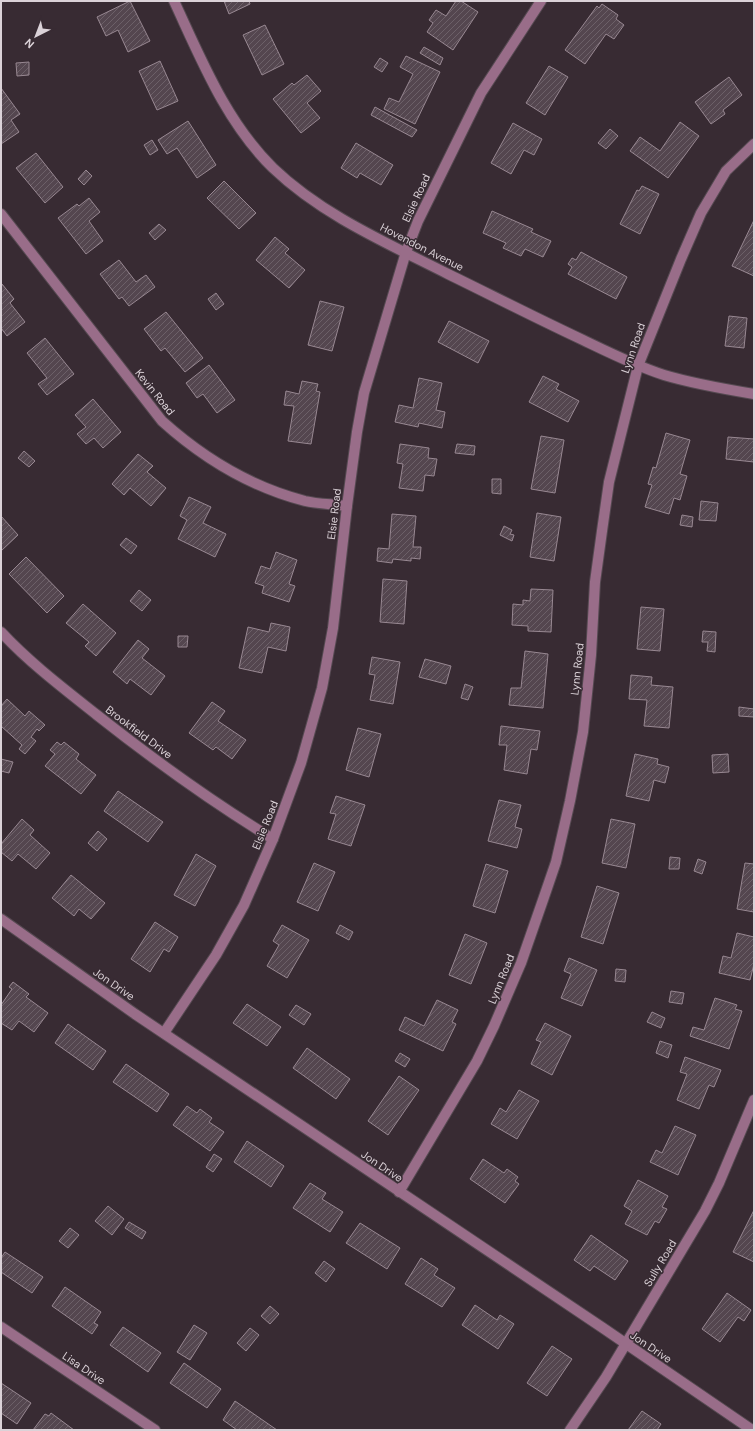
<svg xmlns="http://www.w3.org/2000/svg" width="755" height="1431" font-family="'DM Sans',sans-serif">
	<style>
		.building { fill: url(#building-hatch); stroke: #988892 }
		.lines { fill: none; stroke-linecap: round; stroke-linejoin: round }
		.minor-casing { stroke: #554951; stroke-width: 12 }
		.minor { stroke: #996d89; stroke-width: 10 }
		.labels { text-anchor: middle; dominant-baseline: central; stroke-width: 3; stroke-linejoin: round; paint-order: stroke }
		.street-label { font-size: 11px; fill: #dbd2d8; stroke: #382b33 }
	</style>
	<defs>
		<pattern id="building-hatch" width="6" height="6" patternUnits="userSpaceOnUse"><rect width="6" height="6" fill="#54464f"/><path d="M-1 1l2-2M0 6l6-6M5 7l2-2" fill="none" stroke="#6c6068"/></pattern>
	</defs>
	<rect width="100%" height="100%" fill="#382b33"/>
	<g class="building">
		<path d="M130,1L150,41L128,52L118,30L106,36L97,17Z"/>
		<path d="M224,1H249L250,4L229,14Z"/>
		<path d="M456,1H461L478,12L453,50L427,32L433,23L429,20L436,10L446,16Z"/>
		<path d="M602,4L618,15L616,19L624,25L614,39L606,34L585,64L565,50L597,6L599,8Z"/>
		<path d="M265,25L284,64L262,75L243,35Z"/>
		<path d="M424,47L443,58L440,65L420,53Z"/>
		<path d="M406,56L440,72L415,124L384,109L389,98L399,102L413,74L400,67Z"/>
		<path d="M380,58L388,63L382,72L374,67Z"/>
		<path d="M160,61L178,101L157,110L139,71Z"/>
		<path d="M29,62V75L17,76L16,63Z"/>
		<path d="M549,66L568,77L545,115L526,103Z"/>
		<path d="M307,75L321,91L307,103L320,118L301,133L273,99L292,83L294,85Z"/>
		<path d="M729,77L742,95L723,110L725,114L711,124L695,102Z"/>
		<path d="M1,88L20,114L11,120L19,132L1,144Z"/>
		<path d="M375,107L417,130L412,137L371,115Z"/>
		<path d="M188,121L216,165L197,178L177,148L167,154L158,140Z"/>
		<path d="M680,122L699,136L668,178L630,151L640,137L660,151Z"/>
		<path d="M513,123L542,139L534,155L524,150L511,174L491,163Z"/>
		<path d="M610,129L618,136L606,149L598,143Z"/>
		<path d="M152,140L158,150L150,155L144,145Z"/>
		<path d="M356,143L393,165L381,185L360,173L357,178L341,168Z"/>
		<path d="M36,153L63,187L45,203L16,168Z"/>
		<path d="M86,170L92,176L84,185L78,179Z"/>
		<path d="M224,181L256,213L239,229L207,198Z"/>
		<path d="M642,186L659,194L640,234L620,224L637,190L639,191Z"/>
		<path d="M89,198L100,212L89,221L103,241L86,254L58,218L77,204L79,206Z"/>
		<path d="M492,211L533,229L531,232L551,241L543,257L525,249L521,256L503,248L506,243L483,233Z"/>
		<path d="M754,220V276L732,266Z"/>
		<path d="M159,224L166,230L155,240L149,233Z"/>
		<path d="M275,237L289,249L285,253L305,270L289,288L256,260Z"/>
		<path d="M581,252L627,277L616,299L568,274L572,267L568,264L572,258L576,260Z"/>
		<path d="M119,260L136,282L146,275L155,287L129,306L122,297L119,299L100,274Z"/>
		<path d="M2,284L14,299L10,303L25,322L7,336L1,328V285Z"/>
		<path d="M216,293L224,304L216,310L208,299Z"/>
		<path d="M320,301L344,307L332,351L308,345Z"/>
		<path d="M166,312L203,358L185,372L165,348L161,351L144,329Z"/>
		<path d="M729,316L747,318L744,348L725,346Z"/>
		<path d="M449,321L489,341L478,363L438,342Z"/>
		<path d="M45,338L74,374L47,395L38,384L47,378L27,353Z"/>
		<path d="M209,365L235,400L217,413L203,394L197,398L186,383Z"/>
		<path d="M543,376L559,384L556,389L579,401L568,422L529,402Z"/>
		<path d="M419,378L442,383L436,410L445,412L442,428L419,423L418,427L395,422L399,405L413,408Z"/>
		<path d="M302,381L318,384L316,391L320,392L311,444L288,441L294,406L284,405L286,391L299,394Z"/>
		<path d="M93,399L121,432L103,448L94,438L86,444L77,434L86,427L75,415Z"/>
		<path d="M666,433L690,440L680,474L687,476L680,500L674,498L669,514L645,507L652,485L648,484L653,467L656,468Z"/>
		<path d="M541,436L564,440L555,493L531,489Z"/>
		<path d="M728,437L754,439V462L726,459Z"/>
		<path d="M400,444L429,448L428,458L437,459L434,476L425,475L423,491L399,488L403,464L397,463Z"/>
		<path d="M457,444L475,446L474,455L455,453Z"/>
		<path d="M24,451L35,461L29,467L18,458Z"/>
		<path d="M138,454L153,466L147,472L166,488L151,506L130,488L124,495L112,484Z"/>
		<path d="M492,479H501V494L492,493Z"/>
		<path d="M189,497L211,507L203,523L226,534L215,557L178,539L187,520L180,516Z"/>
		<path d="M701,501L718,503L716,521L699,520Z"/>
		<path d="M537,513L561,517L554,561L530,557Z"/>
		<path d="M392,514L416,516L413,547H421L420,559L411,558V561L393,559L392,563L377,561L378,548L389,549Z"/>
		<path d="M682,515L693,517L692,527L680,525Z"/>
		<path d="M1,516L18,535L1,551Z"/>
		<path d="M504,526L512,530L510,534L514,535L512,541L500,535Z"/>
		<path d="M126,538L137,546L131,554L120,545Z"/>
		<path d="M276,552L297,560L289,584L295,586L289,602L262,593L264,586L255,583L261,566L270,569Z"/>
		<path d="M26,557L64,596L47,613L9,574Z"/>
		<path d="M383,579L407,581L404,624L380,622Z"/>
		<path d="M531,589L553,590L551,632L528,631V626L512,625L513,604L523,605V600L530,601Z"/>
		<path d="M139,590L151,600L142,611L130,601Z"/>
		<path d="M83,604L116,633L96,656L85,646L89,642L66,623Z"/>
		<path d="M641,607L664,609L660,651L637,649Z"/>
		<path d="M271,623L290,627L286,651L268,647L262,673L239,668L248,627L269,632Z"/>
		<path d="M703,631L716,632L715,652L707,651L708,642H702Z"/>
		<path d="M178,636H188L187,647H178Z"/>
		<path d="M138,640L149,649L142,658L165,676L151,695L130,679L127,684L113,672Z"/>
		<path d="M525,651L548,654L543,708L509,705L511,688H521Z"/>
		<path d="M372,657L400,662L393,704L370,700L375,675L369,674Z"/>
		<path d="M425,659L451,666L446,684L419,677Z"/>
		<path d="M631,675L652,677L651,685L673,687L669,728L644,726L647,700L629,699Z"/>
		<path d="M465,684L473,687L468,700L461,698Z"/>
		<path d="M7,699L25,716L29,711L45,725L39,731L37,729L31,737L36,741L25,754L19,749L22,745L1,726V706Z"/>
		<path d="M212,702L225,711L218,721L246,740L232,759L216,747L213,750L189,733Z"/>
		<path d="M739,707L754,709V717L739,716Z"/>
		<path d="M501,726L540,731L537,750L531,749L527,774L504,770L507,745H499Z"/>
		<path d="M358,728L381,734L369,777L346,770Z"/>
		<path d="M57,742L61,745L64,742L79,754L76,759L96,775L81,794L45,766L55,754L50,750Z"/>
		<path d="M635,754L658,759L657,764L669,767L665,783L654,780L649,801L626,796Z"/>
		<path d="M728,754L729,772L713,773L712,755Z"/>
		<path d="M1,759L13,762L9,773L1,771Z"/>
		<path d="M118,791L163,822L148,842L104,811Z"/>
		<path d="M336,796L365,805L351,846L328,839L336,814L330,813Z"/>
		<path d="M499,800L521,805L515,827L522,829L517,848L488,841Z"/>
		<path d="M22,819L34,830L30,835L50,853L36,869L18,854L12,861L1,852V844Z"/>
		<path d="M611,819L635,824L626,868L602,863Z"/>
		<path d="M98,831L107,839L97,851L88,843Z"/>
		<path d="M196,854L216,866L195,906L174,895Z"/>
		<path d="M670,857L680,858L679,869H669Z"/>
		<path d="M698,859L706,862L702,874L694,871Z"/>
		<path d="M314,863L335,872L318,911L297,902Z"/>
		<path d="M745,863L754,864V912L737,909Z"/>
		<path d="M486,864L508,871L495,913L473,906Z"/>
		<path d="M71,875L105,903L91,919L79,909L74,916L52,898Z"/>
		<path d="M597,886L619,893L603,944L581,937Z"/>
		<path d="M155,922L178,937L169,952L164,949L150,972L131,959Z"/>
		<path d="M282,925L309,940L287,978L267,966L279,945L273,941Z"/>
		<path d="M340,925L353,932L349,940L336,933Z"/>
		<path d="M737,933L754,937V964L750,980L719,973L723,956L731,958Z"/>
		<path d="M465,934L487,943L471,984L449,975Z"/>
		<path d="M569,958L597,970L582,1006L561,998L571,974L564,971Z"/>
		<path d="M616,969L626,970L625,982L615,981Z"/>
		<path d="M13,982L29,994L26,997L48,1013L34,1032L19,1021L12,1030L1,1023V1005L12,989L9,987Z"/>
		<path d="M671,991L684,993L682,1004L669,1002Z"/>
		<path d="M715,998L737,1005L735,1009L742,1011L729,1049L690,1036L693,1027L704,1030Z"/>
		<path d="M437,1000L458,1010L452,1022L456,1024L443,1051L399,1030L405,1017L424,1026Z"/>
		<path d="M247,1004L281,1027L267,1046L233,1023Z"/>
		<path d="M296,1005L311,1014L304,1025L289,1015Z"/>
		<path d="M652,1012L665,1018L661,1028L647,1022Z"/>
		<path d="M545,1023L571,1036L552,1075L531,1064L541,1042L536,1040Z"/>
		<path d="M68,1024L106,1051L93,1070L55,1043Z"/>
		<path d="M660,1041L672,1045L668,1058L656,1053Z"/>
		<path d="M307,1048L350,1079L336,1099L293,1068Z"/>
		<path d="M400,1053L410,1059L405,1067L395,1061Z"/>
		<path d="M685,1057L721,1070L714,1087L709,1085L699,1109L677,1100L687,1074L680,1072Z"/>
		<path d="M126,1064L169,1094L157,1112L113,1082Z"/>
		<path d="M399,1076L419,1090L388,1135L368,1121Z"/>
		<path d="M519,1090L539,1101L517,1139L491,1124L500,1108L506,1112Z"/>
		<path d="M187,1106L197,1113L200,1109L212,1118L209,1122L224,1132L210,1151L173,1125Z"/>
		<path d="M675,1126L696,1135L678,1175L650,1162L656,1150L662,1153Z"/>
		<path d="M247,1141L284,1166L271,1187L234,1162Z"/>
		<path d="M214,1154L222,1159L213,1172L206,1167Z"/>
		<path d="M483,1159L504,1173L507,1169L518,1177L515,1181L519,1184L505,1203L470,1179Z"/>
		<path d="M638,1180L668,1196L662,1207L667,1209L659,1223L655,1221L647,1235L625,1224L632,1211L624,1206Z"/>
		<path d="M310,1183L326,1193L322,1199L343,1212L330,1232L293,1208Z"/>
		<path d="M108,1206L124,1219L112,1235L95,1221Z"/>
		<path d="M754,1210V1262L733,1252Z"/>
		<path d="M129,1222L146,1232L142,1239L125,1228Z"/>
		<path d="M360,1223L400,1248L387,1269L346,1243Z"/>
		<path d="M70,1228L79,1235L68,1248L59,1241Z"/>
		<path d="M591,1235L628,1261L615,1280L594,1266L590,1271L574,1260Z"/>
		<path d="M5,1252L43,1277L32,1293L1,1272V1258Z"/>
		<path d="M421,1258L438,1269L434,1275L455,1288L442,1307L405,1284Z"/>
		<path d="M324,1261L335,1269L326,1282L315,1273Z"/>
		<path d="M65,1287L101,1312L94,1323L98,1325L92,1334L52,1306Z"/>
		<path d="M727,1293L751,1310L744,1321L738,1317L720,1342L702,1329Z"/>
		<path d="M475,1305L497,1320L500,1315L514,1324L498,1349L462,1325Z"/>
		<path d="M270,1306L279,1314L270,1324L261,1316Z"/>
		<path d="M194,1325L207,1333L190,1360L177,1352Z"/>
		<path d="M123,1327L161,1353L148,1372L110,1345Z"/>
		<path d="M250,1328L259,1335L246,1351L237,1343Z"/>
		<path d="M552,1346L572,1359L547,1396L527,1383Z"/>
		<path d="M184,1363L221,1389L207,1408L170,1383Z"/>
		<path d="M1,1383L31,1403L17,1424L1,1413Z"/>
		<path d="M235,1401L277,1430H237L223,1420Z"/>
		<path d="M642,1411L661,1424L657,1430H628Z"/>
		<path d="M51,1413L74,1430H33L45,1414L49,1416Z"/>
	</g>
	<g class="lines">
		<defs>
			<g id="minor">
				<path d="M174,1C201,59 226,122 273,168C322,215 387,243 448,274C493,296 538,319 583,340C610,353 636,366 664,375C694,384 724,389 754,394"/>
				<path d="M1,214L162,421C203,458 251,487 305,501C318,504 333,504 347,506"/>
				<path d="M1,632C30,663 63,688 97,715C154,760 212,802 273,839"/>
				<path d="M1,919L135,1014L603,1328L752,1430"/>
				<path d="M164,1033L216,955L244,905L273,839L301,763L322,688L333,628L347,506L357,432L364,393L406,252L418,221L481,93L541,1"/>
				<path d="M399,1192L477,1061L494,1026L521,963L544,897L556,862L570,801L583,732L591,655L595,582L602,531L609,482L638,366L681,259L701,213L726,171L754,144"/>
				<path d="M1,1327L155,1430"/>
				<path d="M570,1430L606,1377L705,1211L719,1183L754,1100"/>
			</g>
		</defs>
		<use href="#minor" class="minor-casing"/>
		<use href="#minor" class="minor"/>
	</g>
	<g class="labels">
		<g class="street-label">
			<text transform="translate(416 198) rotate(-65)">Elsie Road</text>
			<text transform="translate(422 247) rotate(27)">Hovendon Avenue</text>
			<text transform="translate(633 348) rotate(-71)">Lynn Road</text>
			<text transform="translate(155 392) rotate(51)">Kevin Road</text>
			<text transform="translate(334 514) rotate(-83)">Elsie Road</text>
			<text transform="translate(577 669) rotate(-84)">Lynn Road</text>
			<text transform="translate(139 732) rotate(37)">Brookfield Drive</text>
			<text transform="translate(265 825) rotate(-68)">Elsie Road</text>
			<text transform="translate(501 979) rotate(-68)">Lynn Road</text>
			<text transform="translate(114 984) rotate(35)">Jon Drive</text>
			<text transform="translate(382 1166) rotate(34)">Jon Drive</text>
			<text transform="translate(660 1263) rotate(-59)">Sully Road</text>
			<text transform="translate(651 1347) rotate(34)">Jon Drive</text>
			<text transform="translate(84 1368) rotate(34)">Lisa Drive</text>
		</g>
	</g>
	<rect width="755" height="1431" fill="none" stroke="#dbd2d8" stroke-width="4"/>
	<g transform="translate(36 36) rotate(222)" stroke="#382b33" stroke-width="3" paint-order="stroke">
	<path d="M0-3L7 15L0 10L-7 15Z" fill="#dbd2d8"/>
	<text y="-6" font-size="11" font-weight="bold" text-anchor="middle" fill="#dbd2d8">N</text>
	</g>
</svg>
